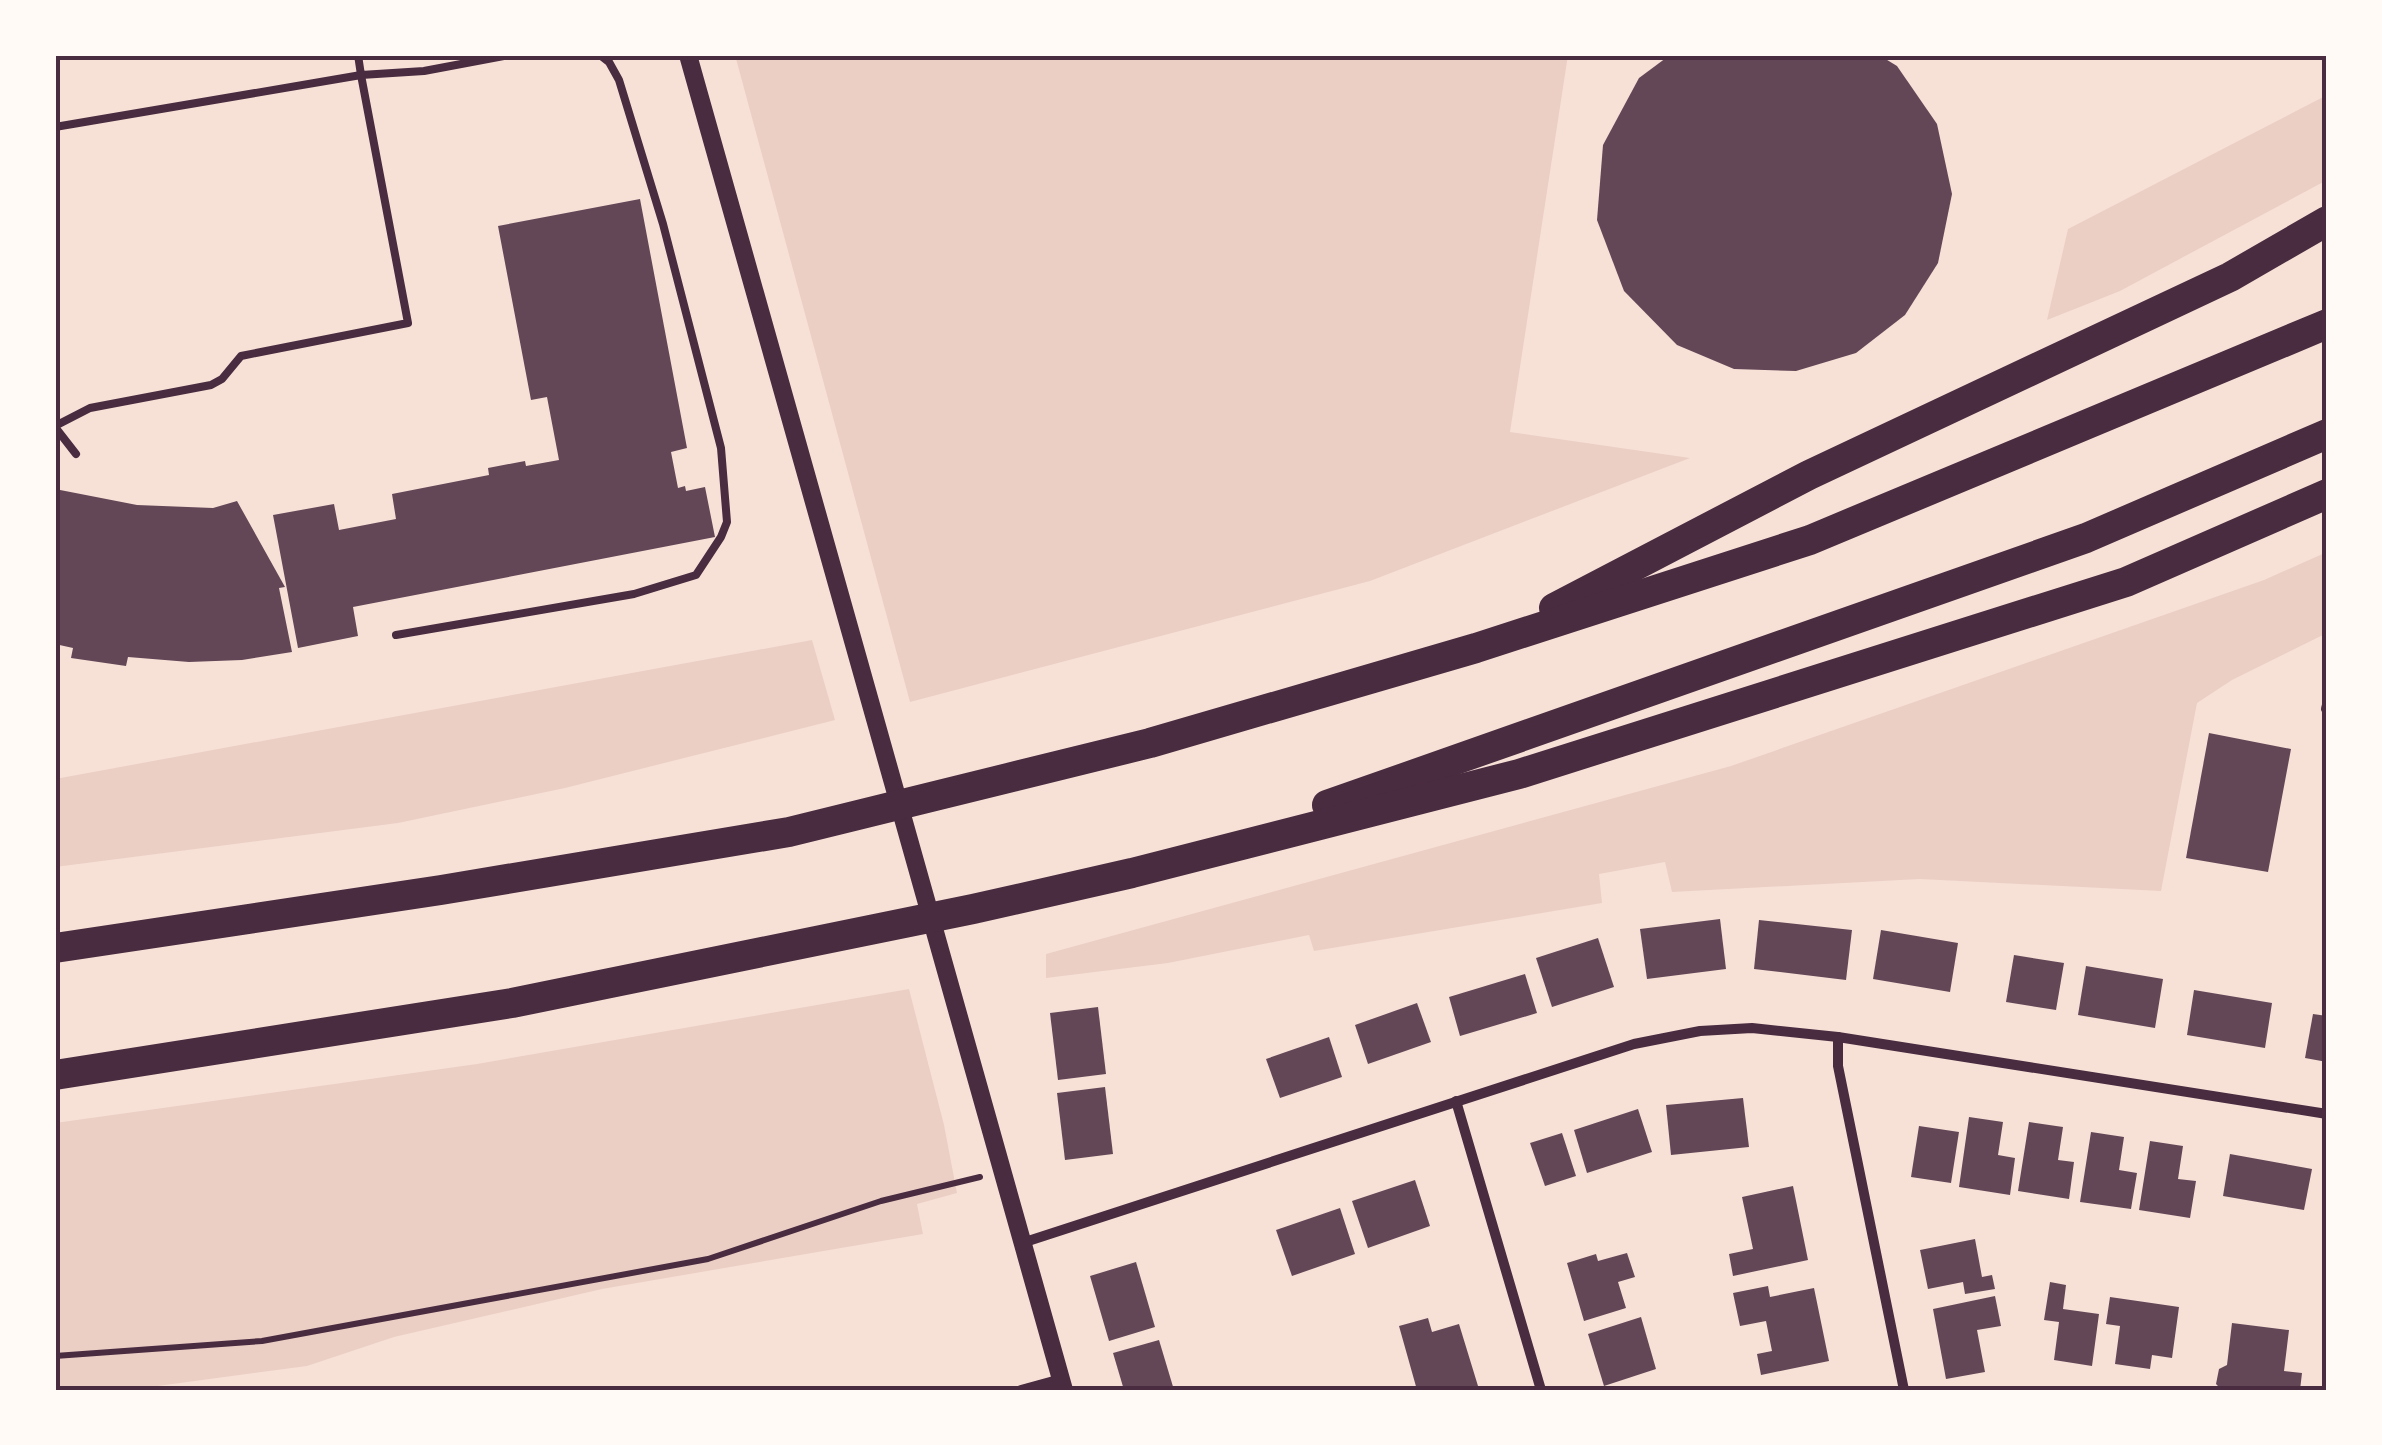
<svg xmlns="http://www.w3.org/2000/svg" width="2382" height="1445" font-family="'Public Sans',sans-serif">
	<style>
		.green { fill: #ebcfc5 }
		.building { fill: #644757 }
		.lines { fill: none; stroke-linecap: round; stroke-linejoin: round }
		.path { stroke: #4a2c40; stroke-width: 6 }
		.service { stroke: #4a2c40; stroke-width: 8 }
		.minor { stroke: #4a2c40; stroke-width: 10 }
		.tertiary { stroke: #4a2c40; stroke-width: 18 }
		.motorway { stroke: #4a2c40; stroke-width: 30 }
		.neatline { fill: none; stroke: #4a2c40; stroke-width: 4 }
	</style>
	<rect width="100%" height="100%" fill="#f7e1d7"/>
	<g class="green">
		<path d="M735,55H1568L1510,432L1690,458L1370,581L910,702Z"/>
		<path d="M2327,95V180L2120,291L2047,320L2068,229Z"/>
		<path d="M2327,552V633L2232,680L2197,703L2161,891L1920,879L1672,892L1665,862L1599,874L1602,903L1314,951L1309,935L1168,963L1046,978V954L1731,766L2264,580Z"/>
		<path d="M812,640L835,720L565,788L398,823L55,867V779Z"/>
		<path d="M909,989L944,1125L957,1193L917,1204L923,1234L602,1289L394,1337L307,1366L128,1390H55V1123L477,1064Z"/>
	</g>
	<g class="building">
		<path d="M1670,55H1879L1897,66L1937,124L1952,194L1938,263L1905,315L1856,353L1796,371L1734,369L1677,345L1624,291L1597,220L1603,145L1639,78Z"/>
		<path d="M640,199L687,448L671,452L678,488L685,486L686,491L705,487L715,537L353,607L358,636L298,648L273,515L334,504L339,530L396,519L392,494L489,475L488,468L525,461L526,466L559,460L547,397L531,400L498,226Z"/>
		<path d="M55,489L137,505L213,508L237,501L285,587L279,588L292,652L242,660L189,662L128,657L126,666L71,658L73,648L55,644Z"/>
		<path d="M2209,733L2291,749L2268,872L2186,858Z"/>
		<path d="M1720,919L1726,969L1647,979L1640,929Z"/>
		<path d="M1759,920L1852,930L1846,980L1754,969Z"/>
		<path d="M1881,930L1958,943L1950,992L1873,979Z"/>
		<path d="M1598,938L1614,987L1552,1007L1536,958Z"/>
		<path d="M2014,955L2064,963L2056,1010L2006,1002Z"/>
		<path d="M2086,966L2163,979L2155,1028L2078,1015Z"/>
		<path d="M1525,974L1537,1013L1460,1036L1449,997Z"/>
		<path d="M2194,990L2272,1003L2265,1048L2187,1035Z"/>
		<path d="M1417,1003L1431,1042L1368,1064L1355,1025Z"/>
		<path d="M1098,1007L1106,1074L1058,1080L1050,1013Z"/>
		<path d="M2313,1014L2327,1016V1062L2305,1058Z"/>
		<path d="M1329,1037L1342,1077L1280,1098L1266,1059Z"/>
		<path d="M1105,1087L1113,1154L1065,1160L1057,1093Z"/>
		<path d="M1743,1098L1749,1147L1671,1155L1666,1105Z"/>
		<path d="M1638,1109L1652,1152L1587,1173L1574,1130Z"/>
		<path d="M1969,1117L2003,1122L1998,1155L2015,1158L2010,1195L1959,1187Z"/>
		<path d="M2029,1122L2063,1127L2058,1160L2074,1162L2069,1199L2018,1191Z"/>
		<path d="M1919,1126L1959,1132L1951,1183L1911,1177Z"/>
		<path d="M2091,1132L2124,1137L2119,1170L2137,1173L2131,1209L2080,1202Z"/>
		<path d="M1562,1133L1576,1176L1545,1186L1530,1143Z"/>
		<path d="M2150,1141L2183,1146L2178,1179L2196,1181L2190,1218L2139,1210Z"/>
		<path d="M2230,1154L2312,1169L2304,1210L2223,1196Z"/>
		<path d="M1415,1180L1430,1226L1368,1248L1352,1201Z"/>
		<path d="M1793,1186L1808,1260L1733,1276L1729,1254L1753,1249L1742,1197Z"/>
		<path d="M1340,1208L1355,1254L1292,1276L1276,1230Z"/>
		<path d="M1975,1239L1982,1277L1992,1275L1995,1289L1965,1294L1963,1282L1928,1289L1920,1250Z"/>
		<path d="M1627,1253L1635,1277L1618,1282L1626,1308L1584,1321L1567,1263L1596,1254L1598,1261Z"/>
		<path d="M1136,1262L1155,1327L1109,1341L1090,1276Z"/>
		<path d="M2050,1282L2066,1285L2063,1309L2099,1314L2092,1366L2054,1360L2059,1322L2044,1320Z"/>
		<path d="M1768,1286L1770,1297L1814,1288L1829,1361L1761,1375L1757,1354L1772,1351L1766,1321L1740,1326L1733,1293Z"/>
		<path d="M1995,1296L2001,1326L1977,1330L1985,1372L1946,1379L1933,1309Z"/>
		<path d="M2110,1297L2179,1307L2172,1358L2152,1355L2150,1369L2115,1364L2120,1326L2106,1324Z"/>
		<path d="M1641,1317L1656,1369L1604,1386L1588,1334Z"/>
		<path d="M1428,1318L1432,1332L1459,1324L1478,1386L1464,1390H1417L1399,1326Z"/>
		<path d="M2232,1323L2289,1330L2284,1371L2302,1373L2300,1390H2222L2216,1384L2219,1369L2227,1365Z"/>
		<path d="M1159,1340L1174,1390H1124L1113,1353Z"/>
	</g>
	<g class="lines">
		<path class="path" d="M55,1356L262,1341L708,1259L881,1201L980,1177"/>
		<g class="service">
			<path d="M358,55L361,75L424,71L509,55"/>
			<path d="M55,127L361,75L408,323L241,356L222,379L211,385L90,408L55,426"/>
			<path d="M55,427L76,454"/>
			<path d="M396,635L634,594L696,575L721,537L727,522L721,448L663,224L619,80L609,62L600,55"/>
		</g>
		<g class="minor">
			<path d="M2326,709L2327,705"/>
			<path d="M1838,1037V1066L1904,1390"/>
			<path d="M1456,1101L1541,1390"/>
			<path d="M1022,1243L1634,1044L1700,1031L1752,1028L1838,1037L2327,1114"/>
			<path d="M1021,1390L1061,1379"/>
		</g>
		<path class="tertiary" d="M688,55L1064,1390"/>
		<g class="motorway">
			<path d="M1554,608L1809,475L2230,277L2327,221"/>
			<path d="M1327,805L2086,538L2327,434"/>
			<path d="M55,948L441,890L789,832L1150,743L1476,648L1810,540L2327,324"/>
			<path d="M55,1075L512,1003L973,909L1132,873L1519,774L2126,582L2327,494"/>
		</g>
	</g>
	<rect width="2382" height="1445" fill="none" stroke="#fffaf5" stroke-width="115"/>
	<rect x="58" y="58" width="2266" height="1330" class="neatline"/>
</svg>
